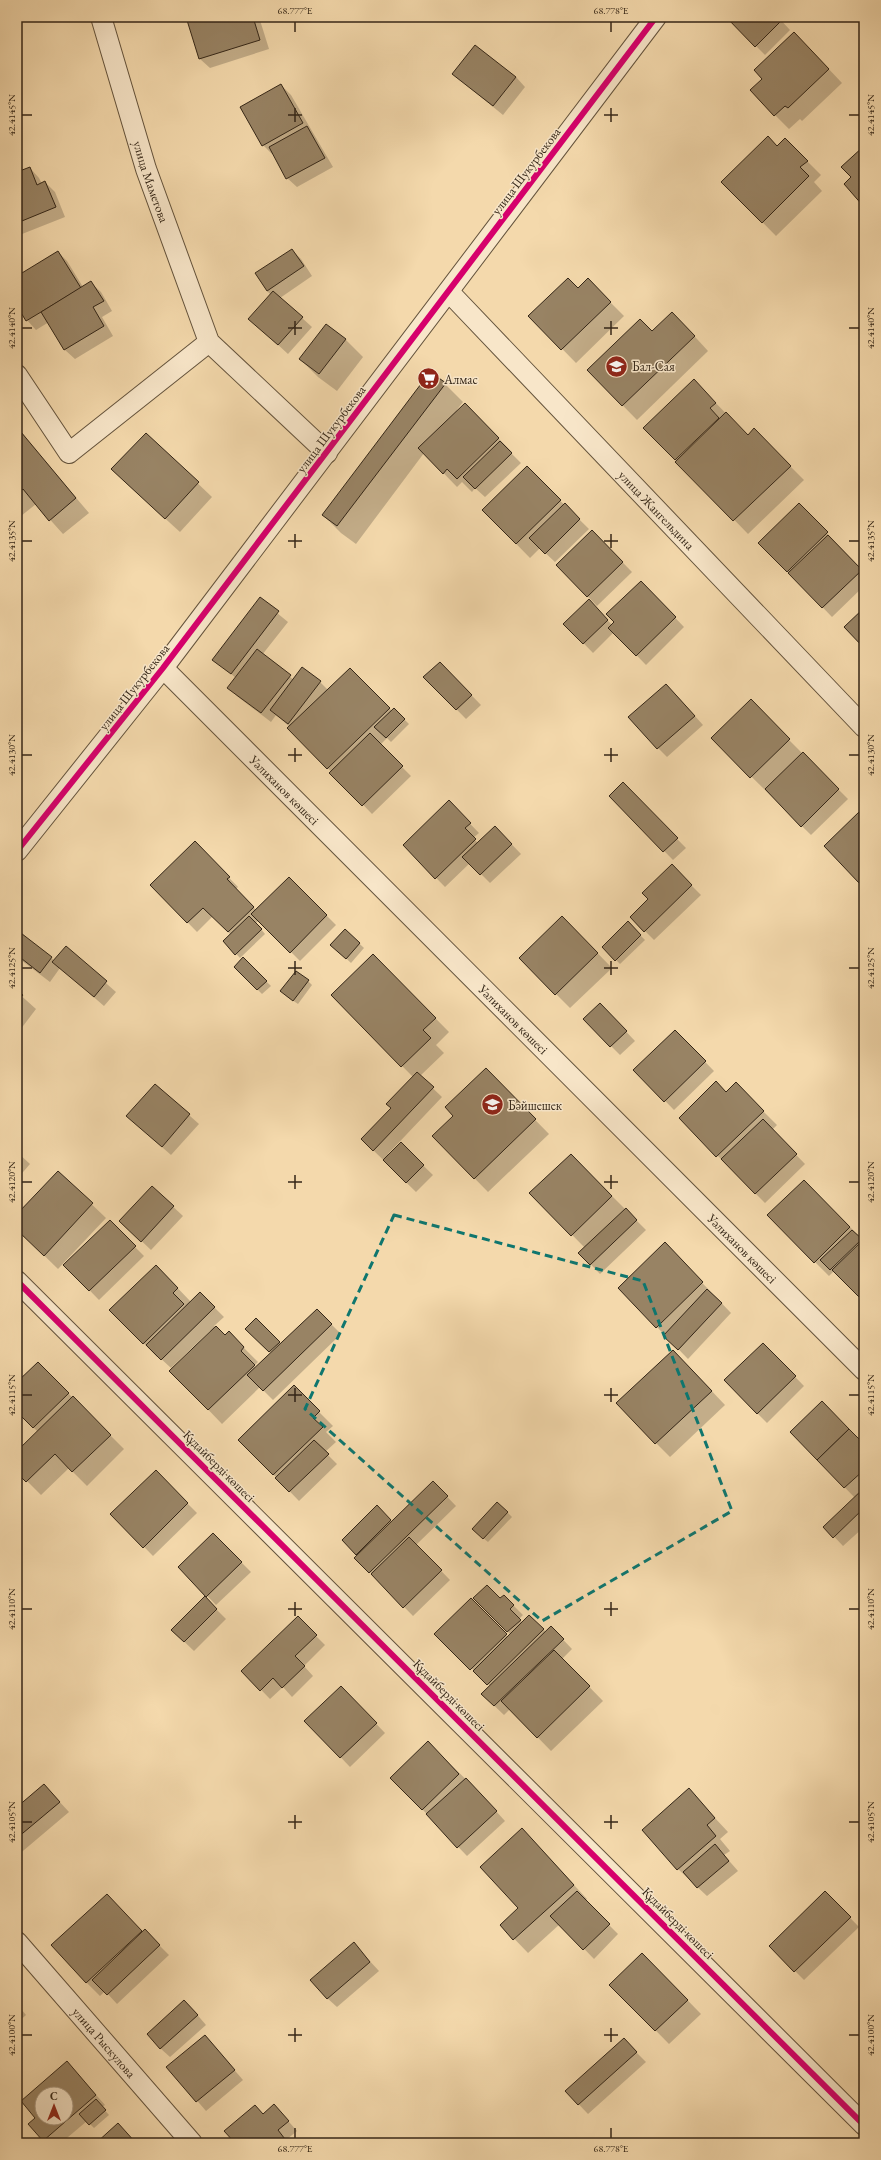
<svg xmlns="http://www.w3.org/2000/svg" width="881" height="2160" font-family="'EB Garamond',serif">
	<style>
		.shadow { fill: #0003; fill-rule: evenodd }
		.building { fill: #988364; stroke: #342617; fill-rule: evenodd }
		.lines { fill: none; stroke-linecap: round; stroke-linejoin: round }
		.minor-casing { stroke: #64533c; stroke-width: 22 }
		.minor { stroke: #f8e6c9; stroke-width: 20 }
		.cycleway-casing { stroke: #f8e6c9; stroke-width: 8 }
		.cycleway { stroke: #d6006c; stroke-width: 6 }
		.marked { fill: none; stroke: #0f766e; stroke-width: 3; stroke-dasharray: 8 5; stroke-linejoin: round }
		.ticks { fill: none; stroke: #342617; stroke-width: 1.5 }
		.labels { text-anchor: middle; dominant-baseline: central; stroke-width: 3; stroke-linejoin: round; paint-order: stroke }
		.street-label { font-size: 13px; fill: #342617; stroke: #f8e6c9 }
		.poi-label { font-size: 13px; fill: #342617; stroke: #f8e6c9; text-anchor: start }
		.neatline { fill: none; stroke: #342617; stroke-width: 1.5 }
		.ticks-label { font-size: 10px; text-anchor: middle; fill: #342617 }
	</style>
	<rect width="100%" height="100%" fill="#f4d9ac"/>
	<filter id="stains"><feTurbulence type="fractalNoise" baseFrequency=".005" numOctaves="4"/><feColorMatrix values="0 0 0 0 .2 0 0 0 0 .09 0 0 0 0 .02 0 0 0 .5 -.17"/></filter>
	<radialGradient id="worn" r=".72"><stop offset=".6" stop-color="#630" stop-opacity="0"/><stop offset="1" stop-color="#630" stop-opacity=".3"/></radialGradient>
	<g class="shadow">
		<path d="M187,17H259L269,49L210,68L200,59Z"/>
		<path d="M727,17H778L790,30L765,55Z"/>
		<path d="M808,47L842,83L802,121L800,119L789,129L775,115L763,79Z"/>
		<path d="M453,74L516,77L525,87L503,115Z"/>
		<path d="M281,85L291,95L333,167L297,187L287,178L274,154H272L263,145Z"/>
		<path d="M785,139L821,175L814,182L822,191L776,236L723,182L777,147Z"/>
		<path d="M30,168L39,178L42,184L45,182L55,192L65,217L17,236V171L18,173Z"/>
		<path d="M292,250L301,259L312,276L280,298L312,327L288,354L250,319L271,295L267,291Z"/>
		<path d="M58,252L67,261L83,287L91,283L101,292L112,311L102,317L113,336L75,359L65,350L49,322L36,330L27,320L17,304V277Z"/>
		<path d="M588,280L624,316L576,363L530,316L578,289Z"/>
		<path d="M686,327L708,351L637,420L588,370L652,332Z"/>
		<path d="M345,339L363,357L337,391L318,377L300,359Z"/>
		<path d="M431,373L445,384L463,402L456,411L465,404L512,452L511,453L521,463L485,497L475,488L472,492L462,482L457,487L424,453L356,544L341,533L323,515Z"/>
		<path d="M707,394L748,436L754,430L804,480L748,534L645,428Z"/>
		<path d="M21,433L89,513L63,534L36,504L21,516L17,512V437Z"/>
		<path d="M146,434L212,497L180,532L126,483Z"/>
		<path d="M527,468L589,529L555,562L540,548L530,558L483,510Z"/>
		<path d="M799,504L864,572V586L832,617L760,543Z"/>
		<path d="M592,531L632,572L597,606L557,565Z"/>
		<path d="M641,582L684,627L646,665L614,632L593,653L565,624L589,601L612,625Z"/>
		<path d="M260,599L288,622L262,655L294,680L320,682L328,690L350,669L392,711L394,709L409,724L391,742L387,738L380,745L411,776L372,814L289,728L290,727L276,715L271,722L238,697L229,688L236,678L214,660Z"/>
		<path d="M440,663L481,705L466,719L425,677Z"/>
		<path d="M676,695L703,725L667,757L658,748Z"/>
		<path d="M750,701L848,799L811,835L712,738Z"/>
		<path d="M623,784L686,848L673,860L610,796Z"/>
		<path d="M449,802L479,833L473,838L478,843L495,827L521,854L490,883L470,863L445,887L404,845Z"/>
		<path d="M864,817V886L825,846Z"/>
		<path d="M195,843L238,887L236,889L256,910L289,878L336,925L300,961L259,920L256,923L265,934L240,958L224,941L231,935L213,916L197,932L151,885Z"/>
		<path d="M672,866L701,895L654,940L631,917L650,899Z"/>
		<path d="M628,923L645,940L620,964L603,947Z"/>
		<path d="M345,930L364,948L351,963L336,949Z"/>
		<path d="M17,931L55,961L66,948L116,992L104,1006L60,968L50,982L17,957Z"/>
		<path d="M576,931L612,968L570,1008L520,958Z"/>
		<path d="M373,955L449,1032L436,1045L444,1053L420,1076L442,1097L388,1154L389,1156L401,1144L433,1175L416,1192L372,1149L392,1108L413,1077L332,995Z"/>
		<path d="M243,959L271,986L262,994L235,967Z"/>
		<path d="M308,981L312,985L298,1004L286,996Z"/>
		<path d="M17,992L36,1009L17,1034Z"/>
		<path d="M600,1004L635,1041L620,1055L584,1019Z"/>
		<path d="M675,1031L714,1071L674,1110L635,1070Z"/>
		<path d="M486,1070L549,1134L488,1192L433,1136L455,1116Z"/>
		<path d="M736,1084L777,1125L772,1130L805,1164L765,1203L680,1118L726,1093Z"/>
		<path d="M155,1085L199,1124L171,1155L137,1125Z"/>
		<path d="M17,1152L30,1164L17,1179Z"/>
		<path d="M571,1155L646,1230L600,1274L580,1253L585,1248L531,1193Z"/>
		<path d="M58,1172L106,1218L58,1269L17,1229V1215Z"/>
		<path d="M152,1187L183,1216L151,1250L130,1230Z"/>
		<path d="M818,1195L864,1241V1301L836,1273L833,1272L829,1276L815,1262Z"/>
		<path d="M110,1222L144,1256L99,1300L65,1265Z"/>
		<path d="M665,1244L731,1313L688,1359L619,1288Z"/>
		<path d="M170,1280L191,1302L210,1303L224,1317L214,1326L225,1336L242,1346L258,1362L254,1366L256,1368L271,1353L247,1329L256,1319L281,1344L317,1310L341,1334L273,1400L260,1387L222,1424L171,1371L211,1332L210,1331L171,1368L158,1356L157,1357L111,1310Z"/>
		<path d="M17,1344L22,1349L17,1355Z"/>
		<path d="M763,1344L804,1386L767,1423L757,1413Z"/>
		<path d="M38,1363L124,1449L87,1486L69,1468L41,1495L17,1471V1452L38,1432L17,1411V1384Z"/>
		<path d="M687,1365L725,1405L670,1457L656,1443Z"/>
		<path d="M294,1387L333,1426L326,1432L336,1442L325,1452L337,1464L299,1501L240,1440Z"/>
		<path d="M791,1432L864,1445V1527L843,1546L825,1527L855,1498Z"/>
		<path d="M156,1472L197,1513L153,1556L112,1514Z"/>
		<path d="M433,1482L456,1506L416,1545L450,1580L413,1616L356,1558L359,1556L343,1540L377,1507L392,1522Z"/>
		<path d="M498,1503L512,1517L488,1542L478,1534Z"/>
		<path d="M213,1534L251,1572L216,1605L179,1567Z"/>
		<path d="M504,1596L523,1615L519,1619L523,1623L529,1616L546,1632L551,1627L572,1649L562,1659L603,1701L551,1751L510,1709L504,1715L482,1694L490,1686L436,1634L471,1599L508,1637L511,1635L475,1598L500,1600Z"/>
		<path d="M205,1598L226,1619L194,1651L172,1630Z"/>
		<path d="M298,1618L325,1645L304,1666L313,1676L292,1697L283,1687L270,1699L243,1671Z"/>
		<path d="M341,1687L385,1733L350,1767L306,1721Z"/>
		<path d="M428,1743L475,1788L505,1821L467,1856L422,1809Z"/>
		<path d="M44,1785L69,1812L17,1856V1796L23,1803Z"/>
		<path d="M689,1790L728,1832L720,1839L730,1851L724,1855L738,1871L707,1896L678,1869Z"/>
		<path d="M536,1844L587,1899L585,1901L618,1934L594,1959L560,1924L528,1953L501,1925L519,1908Z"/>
		<path d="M825,1892L859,1927L804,1980L770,1946Z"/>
		<path d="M121,1909L143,1933L154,1940L169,1955L117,2004L105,1991L100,1996L86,1982Z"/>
		<path d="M354,1944L379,1971L337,2007L327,1998Z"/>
		<path d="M656,1968L701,2014L669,2044L611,1985Z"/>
		<path d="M17,2004L26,2015L17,2023Z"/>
		<path d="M194,2011L206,2025L170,2057L160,2048Z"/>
		<path d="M205,2036L243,2080L206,2111L168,2067Z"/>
		<path d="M633,2049L646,2062L588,2114L566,2091Z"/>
		<path d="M67,2062L105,2105L102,2107L109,2115L94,2128L87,2121L61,2143H46L44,2140L37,2118L22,2101ZM42,2094H66V2118H42Z"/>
		<path d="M263,2115H283L297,2131L286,2140L289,2143H236Z"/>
	</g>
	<g class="building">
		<path d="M186,17H253L260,40L199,59Z"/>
		<path d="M726,17H779L782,20L755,47Z"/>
		<path d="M794,32L829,69L788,108L785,106L774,116L750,90L762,79L754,70Z"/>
		<path d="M475,45L516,77L493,106L452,74Z"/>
		<path d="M281,84L303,123L262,146L240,107Z"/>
		<path d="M307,126L325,158L286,179L269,147Z"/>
		<path d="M768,136L777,146L785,138L808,161L800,167L809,176L762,223L721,182Z"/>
		<path d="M864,146V207L844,184L851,177L841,167Z"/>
		<path d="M30,167L37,185L45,181L56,207L17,223V172Z"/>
		<path d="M292,249L304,266L267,291L255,273Z"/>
		<path d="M58,251L81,288L26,321L17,306V276Z"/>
		<path d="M568,278L578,288L588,278L611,302L561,350L528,316Z"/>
		<path d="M91,281L104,301L93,307L104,326L64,350L41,312Z"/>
		<path d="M273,291L303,317L278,345L248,319Z"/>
		<path d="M672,312L695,336L622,406L587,370L640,319L652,331Z"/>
		<path d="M326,324L346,339L319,374L299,359Z"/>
		<path d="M430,372L446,383L337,526L322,515Z"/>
		<path d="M694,379L716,403L710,408L719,418L675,460L643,428Z"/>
		<path d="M465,403L499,438L457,479L447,469L443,474L418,448Z"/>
		<path d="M726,412L748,435L754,428L791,466L733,521L675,462Z"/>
		<path d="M21,432L76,498L49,521L23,489L17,494V435Z"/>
		<path d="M146,433L199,482L165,519L111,469Z"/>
		<path d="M500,441L512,453L475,489L463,477Z"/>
		<path d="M527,466L561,500L516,544L482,510Z"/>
		<path d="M565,503L580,519L545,554L529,538Z"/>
		<path d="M799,503L828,532L787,572L758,543Z"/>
		<path d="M592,530L623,562L587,597L556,565Z"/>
		<path d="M828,535L862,570L822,608L788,573Z"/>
		<path d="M641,581L676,617L636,656L608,628L614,622L606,614Z"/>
		<path d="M260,597L279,611L231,674L212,660Z"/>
		<path d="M589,599L608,620L583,644L563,624Z"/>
		<path d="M864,608V648L844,627Z"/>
		<path d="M257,649L291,675L261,713L227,688Z"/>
		<path d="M440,662L472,695L456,710L423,677Z"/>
		<path d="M302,667L321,681L288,724L270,710Z"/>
		<path d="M350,668L390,708L327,769L287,728Z"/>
		<path d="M666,684L695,716L657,749L628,717Z"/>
		<path d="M751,699L790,739L750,778L711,738Z"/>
		<path d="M394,708L405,719L386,738L374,727Z"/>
		<path d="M370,733L403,766L362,806L329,773Z"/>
		<path d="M803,752L839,789L801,827L765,789Z"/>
		<path d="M623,782L678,838L663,852L609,796Z"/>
		<path d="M449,800L471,823L465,828L476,839L435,879L403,845Z"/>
		<path d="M860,811L864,816V878L859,883L824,846Z"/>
		<path d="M495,826L512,844L480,875L462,857Z"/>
		<path d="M195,841L230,877L227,879L254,907L228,932L203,908L187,923L150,885Z"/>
		<path d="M672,864L692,885L644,932L630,917L648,899L642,893Z"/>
		<path d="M289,877L327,915L290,953L251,914Z"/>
		<path d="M249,916L262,929L235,955L223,941Z"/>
		<path d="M562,916L598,953L555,995L519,958Z"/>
		<path d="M628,921L641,935L615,961L602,947Z"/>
		<path d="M345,929L360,943L346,959L330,945Z"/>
		<path d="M17,930L52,957L40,973L17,955Z"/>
		<path d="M66,946L107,981L94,997L52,962Z"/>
		<path d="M373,954L436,1018L423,1030L431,1038L401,1067L331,995Z"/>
		<path d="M243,957L267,981L257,990L234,967Z"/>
		<path d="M296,971L309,980L293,1001L280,991Z"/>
		<path d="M17,990L23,995L17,1002Z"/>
		<path d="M600,1003L627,1031L610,1047L583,1019Z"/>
		<path d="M675,1030L706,1061L664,1102L633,1070Z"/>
		<path d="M486,1068L536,1119L474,1179L432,1136L453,1116L445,1107Z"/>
		<path d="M417,1072L434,1087L373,1151L361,1139L391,1108L386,1104Z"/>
		<path d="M716,1081L726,1092L736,1082L764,1111L716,1157L679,1118Z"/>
		<path d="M155,1084L190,1114L162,1147L126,1116Z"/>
		<path d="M763,1119L797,1154L755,1194L721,1159Z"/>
		<path d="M401,1142L424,1165L406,1183L383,1160Z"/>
		<path d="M571,1154L612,1196L571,1236L529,1193Z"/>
		<path d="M58,1171L93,1203L44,1256L17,1230V1214Z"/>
		<path d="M804,1180L850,1227L814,1263L767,1215Z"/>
		<path d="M152,1186L174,1206L141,1242L119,1221Z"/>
		<path d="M626,1208L637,1220L590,1265L578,1253Z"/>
		<path d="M110,1220L136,1246L89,1291L63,1265Z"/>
		<path d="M852,1230L862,1239L830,1270L820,1260Z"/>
		<path d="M864,1239V1298L862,1300L832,1270Z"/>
		<path d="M665,1242L703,1282L656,1328L618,1288Z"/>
		<path d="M156,1265L178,1288L173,1293L184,1304L143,1344L109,1310Z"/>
		<path d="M707,1289L722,1303L678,1350L663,1336Z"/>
		<path d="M200,1292L215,1307L161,1360L146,1345Z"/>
		<path d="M317,1309L332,1324L263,1391L247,1375Z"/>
		<path d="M256,1318L280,1342L269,1352L245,1329Z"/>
		<path d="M216,1326L225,1335L229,1331L244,1347L241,1351L255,1365L208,1410L169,1371Z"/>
		<path d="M763,1343L796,1376L757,1414L724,1380Z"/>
		<path d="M673,1350L712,1391L655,1444L616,1403Z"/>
		<path d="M38,1362L69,1393L33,1428L17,1412V1382Z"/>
		<path d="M294,1385L320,1411L313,1418L323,1427L273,1475L238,1440Z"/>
		<path d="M73,1396L111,1435L72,1472L55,1454L26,1482L17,1473V1451Z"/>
		<path d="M822,1401L849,1429L817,1460L790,1432Z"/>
		<path d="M849,1429L864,1444V1470L844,1488L817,1460Z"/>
		<path d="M314,1440L329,1454L289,1492L275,1478Z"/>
		<path d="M156,1470L188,1503L143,1548L110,1514Z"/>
		<path d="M433,1481L448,1496L369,1573L354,1558Z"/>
		<path d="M864,1488V1508L833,1538L823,1527Z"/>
		<path d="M497,1502L508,1512L483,1539L472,1529Z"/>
		<path d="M377,1505L391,1520L356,1555L342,1540Z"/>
		<path d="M213,1533L242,1562L206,1597L178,1567Z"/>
		<path d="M409,1537L442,1570L403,1608L371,1574Z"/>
		<path d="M487,1585L500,1598L504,1595L514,1605L510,1609L521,1620L507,1632L473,1598Z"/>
		<path d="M205,1596L217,1609L184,1642L171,1630Z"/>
		<path d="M471,1598L507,1634L470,1670L434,1634Z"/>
		<path d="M529,1615L544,1629L487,1685L473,1671Z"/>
		<path d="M298,1616L317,1635L295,1656L305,1666L282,1688L273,1678L260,1691L241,1671Z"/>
		<path d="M551,1626L564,1639L494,1706L481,1694Z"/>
		<path d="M554,1650L590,1686L537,1738L501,1701Z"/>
		<path d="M341,1686L377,1723L340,1758L304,1721Z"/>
		<path d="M428,1741L459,1774L422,1810L390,1778Z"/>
		<path d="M466,1778L497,1811L457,1848L426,1814Z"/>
		<path d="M44,1784L60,1802L17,1838V1807Z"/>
		<path d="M689,1788L715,1818L707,1825L716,1836L677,1870L642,1830Z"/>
		<path d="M522,1828L574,1885L513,1940L500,1925L518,1908L480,1867Z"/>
		<path d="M715,1844L729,1861L697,1888L683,1872Z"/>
		<path d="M577,1891L610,1924L583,1950L550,1916Z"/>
		<path d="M825,1891L851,1917L794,1972L769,1946Z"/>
		<path d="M107,1894L142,1931L86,1983L51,1945Z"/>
		<path d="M145,1929L160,1945L107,1995L92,1980Z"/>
		<path d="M354,1942L370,1962L327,1999L310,1980Z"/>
		<path d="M642,1953L688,2000L655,2031L609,1985Z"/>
		<path d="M184,2000L198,2015L160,2049L147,2034Z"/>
		<path d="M205,2035L235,2070L196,2102L166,2067Z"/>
		<path d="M624,2038L637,2052L578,2105L565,2091Z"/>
		<path d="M67,2061L96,2095L43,2141L28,2124L35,2118L21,2101ZM42,2094H66V2118H42Z"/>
		<path d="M96,2099L106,2110L89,2125L79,2114Z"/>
		<path d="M274,2104L289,2121L278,2130L288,2143H235L224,2131L255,2105L263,2114Z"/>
		<path d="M118,2123L136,2143H96Z"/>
	</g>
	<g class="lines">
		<defs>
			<g id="minor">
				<path id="s1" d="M101,17L146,169L209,342L327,453"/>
				<path id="s2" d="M449,292L864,727"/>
				<path d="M17,375L69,453L209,342"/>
				<path id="s3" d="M163,668L864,1370"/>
				<path d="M17,851L163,668L656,17"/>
				<path d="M17,1281L864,2125"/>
				<path id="s4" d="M17,1942L192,2143"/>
			</g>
		</defs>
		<use href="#minor" class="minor-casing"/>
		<use href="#minor" class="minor"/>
		<defs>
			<g id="cycleway">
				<path d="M17,851L163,668L656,17"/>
				<path d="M17,1281L864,2125"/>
			</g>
		</defs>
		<use href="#cycleway" class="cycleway-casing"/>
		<use href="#cycleway" class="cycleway"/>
	</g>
	<path class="marked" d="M394,1215L643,1281L732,1511L542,1621L305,1409Z"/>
	<path class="ticks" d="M295,22V32M611,22V32M295,108V122M611,108V122M22,115H32M288,115H302M604,115H618M849,115H859M295,321V335M611,321V335M22,328H32M288,328H302M604,328H618M849,328H859M295,534V548M611,534V548M22,541H32M288,541H302M604,541H618M849,541H859M295,748V762M611,748V762M22,755H32M288,755H302M604,755H618M849,755H859M295,961V975M611,961V975M22,968H32M288,968H302M604,968H618M849,968H859M295,1175V1189M611,1175V1189M22,1182H32M288,1182H302M604,1182H618M849,1182H859M295,1388V1402M611,1388V1402M22,1395H32M288,1395H302M604,1395H618M849,1395H859M295,1602V1616M611,1602V1616M22,1609H32M288,1609H302M604,1609H618M849,1609H859M295,1815V1829M611,1815V1829M22,1822H32M288,1822H302M604,1822H618M849,1822H859M295,2028V2042M611,2028V2042M22,2035H32M288,2035H302M604,2035H618M849,2035H859M295,2128V2138M611,2128V2138"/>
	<defs>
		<symbol id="school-disc" viewBox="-11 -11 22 22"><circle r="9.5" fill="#8f2418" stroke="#f8e6c9"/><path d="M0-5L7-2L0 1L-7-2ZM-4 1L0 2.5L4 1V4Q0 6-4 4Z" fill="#fff"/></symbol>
		<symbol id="supermarket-disc" viewBox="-11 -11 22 22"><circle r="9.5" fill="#8f2418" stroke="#f8e6c9"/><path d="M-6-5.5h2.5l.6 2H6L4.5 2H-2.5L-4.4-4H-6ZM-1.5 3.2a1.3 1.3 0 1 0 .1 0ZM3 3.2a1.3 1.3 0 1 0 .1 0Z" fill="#fff"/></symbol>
	</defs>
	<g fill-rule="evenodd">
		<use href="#school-disc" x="604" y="354" width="25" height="25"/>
		<use href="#supermarket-disc" x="416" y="366" width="25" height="25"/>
		<use href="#school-disc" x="480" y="1092" width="25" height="25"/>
	</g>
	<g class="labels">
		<g class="street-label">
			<text transform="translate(526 171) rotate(-53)">улица Шукурбекова</text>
			<text stroke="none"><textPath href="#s1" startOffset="172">улица Маметова</textPath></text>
			<text transform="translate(331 429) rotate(-53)">улица Шукурбекова</text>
			<text stroke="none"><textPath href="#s2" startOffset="301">улица Жангельдина</textPath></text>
			<text transform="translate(134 687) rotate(-52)">улица Шукурбекова</text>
			<text stroke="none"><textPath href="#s3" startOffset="172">Уәлиханов көшесі</textPath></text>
			<text stroke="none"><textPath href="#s3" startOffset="496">Уәлиханов көшесі</textPath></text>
			<text stroke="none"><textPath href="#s3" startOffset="820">Уәлиханов көшесі</textPath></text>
			<text transform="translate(219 1466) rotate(45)">Құдайберді көшесі</text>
			<text transform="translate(449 1695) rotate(45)">Құдайберді көшесі</text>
			<text transform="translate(678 1923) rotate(45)">Құдайберді көшесі</text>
			<text stroke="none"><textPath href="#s4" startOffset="133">улица Рыскулова</textPath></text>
		</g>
		<g class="poi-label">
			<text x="632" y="366">Бал-Сая</text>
			<text x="444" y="379">Алмас</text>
			<text x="508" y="1105">Бәйшешек</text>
		</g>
	</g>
	<rect width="881" height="2160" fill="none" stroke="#f4d9ac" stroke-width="44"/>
	<g transform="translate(54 2106)"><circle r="19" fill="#f8e6c9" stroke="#aa9982"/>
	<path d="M0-3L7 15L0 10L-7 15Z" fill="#8f2418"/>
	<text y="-6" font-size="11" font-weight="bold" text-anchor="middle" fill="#342617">С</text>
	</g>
	<rect x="22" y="22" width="837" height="2116" class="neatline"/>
	<g class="ticks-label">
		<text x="295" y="14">68.777°E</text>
		<text x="611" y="14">68.778°E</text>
		<text transform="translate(11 115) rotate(-90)" y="4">42.4145°N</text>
		<text transform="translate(870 115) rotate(-90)" y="4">42.4145°N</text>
		<text transform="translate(11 328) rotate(-90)" y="4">42.4140°N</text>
		<text transform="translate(870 328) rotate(-90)" y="4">42.4140°N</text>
		<text transform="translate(11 541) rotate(-90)" y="4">42.4135°N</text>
		<text transform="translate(870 541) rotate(-90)" y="4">42.4135°N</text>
		<text transform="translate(11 755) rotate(-90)" y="4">42.4130°N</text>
		<text transform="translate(870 755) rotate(-90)" y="4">42.4130°N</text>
		<text transform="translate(11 968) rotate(-90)" y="4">42.4125°N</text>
		<text transform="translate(870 968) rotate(-90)" y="4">42.4125°N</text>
		<text transform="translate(11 1182) rotate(-90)" y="4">42.4120°N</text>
		<text transform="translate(870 1182) rotate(-90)" y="4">42.4120°N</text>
		<text transform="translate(11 1395) rotate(-90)" y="4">42.4115°N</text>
		<text transform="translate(870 1395) rotate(-90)" y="4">42.4115°N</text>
		<text transform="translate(11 1609) rotate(-90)" y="4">42.4110°N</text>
		<text transform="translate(870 1609) rotate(-90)" y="4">42.4110°N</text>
		<text transform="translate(11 1822) rotate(-90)" y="4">42.4105°N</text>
		<text transform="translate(870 1822) rotate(-90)" y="4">42.4105°N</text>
		<text transform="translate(11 2035) rotate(-90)" y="4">42.4100°N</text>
		<text transform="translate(870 2035) rotate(-90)" y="4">42.4100°N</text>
		<text x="295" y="2152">68.777°E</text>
		<text x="611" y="2152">68.778°E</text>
	</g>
	<rect width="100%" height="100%" filter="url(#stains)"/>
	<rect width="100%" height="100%" fill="url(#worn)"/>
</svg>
